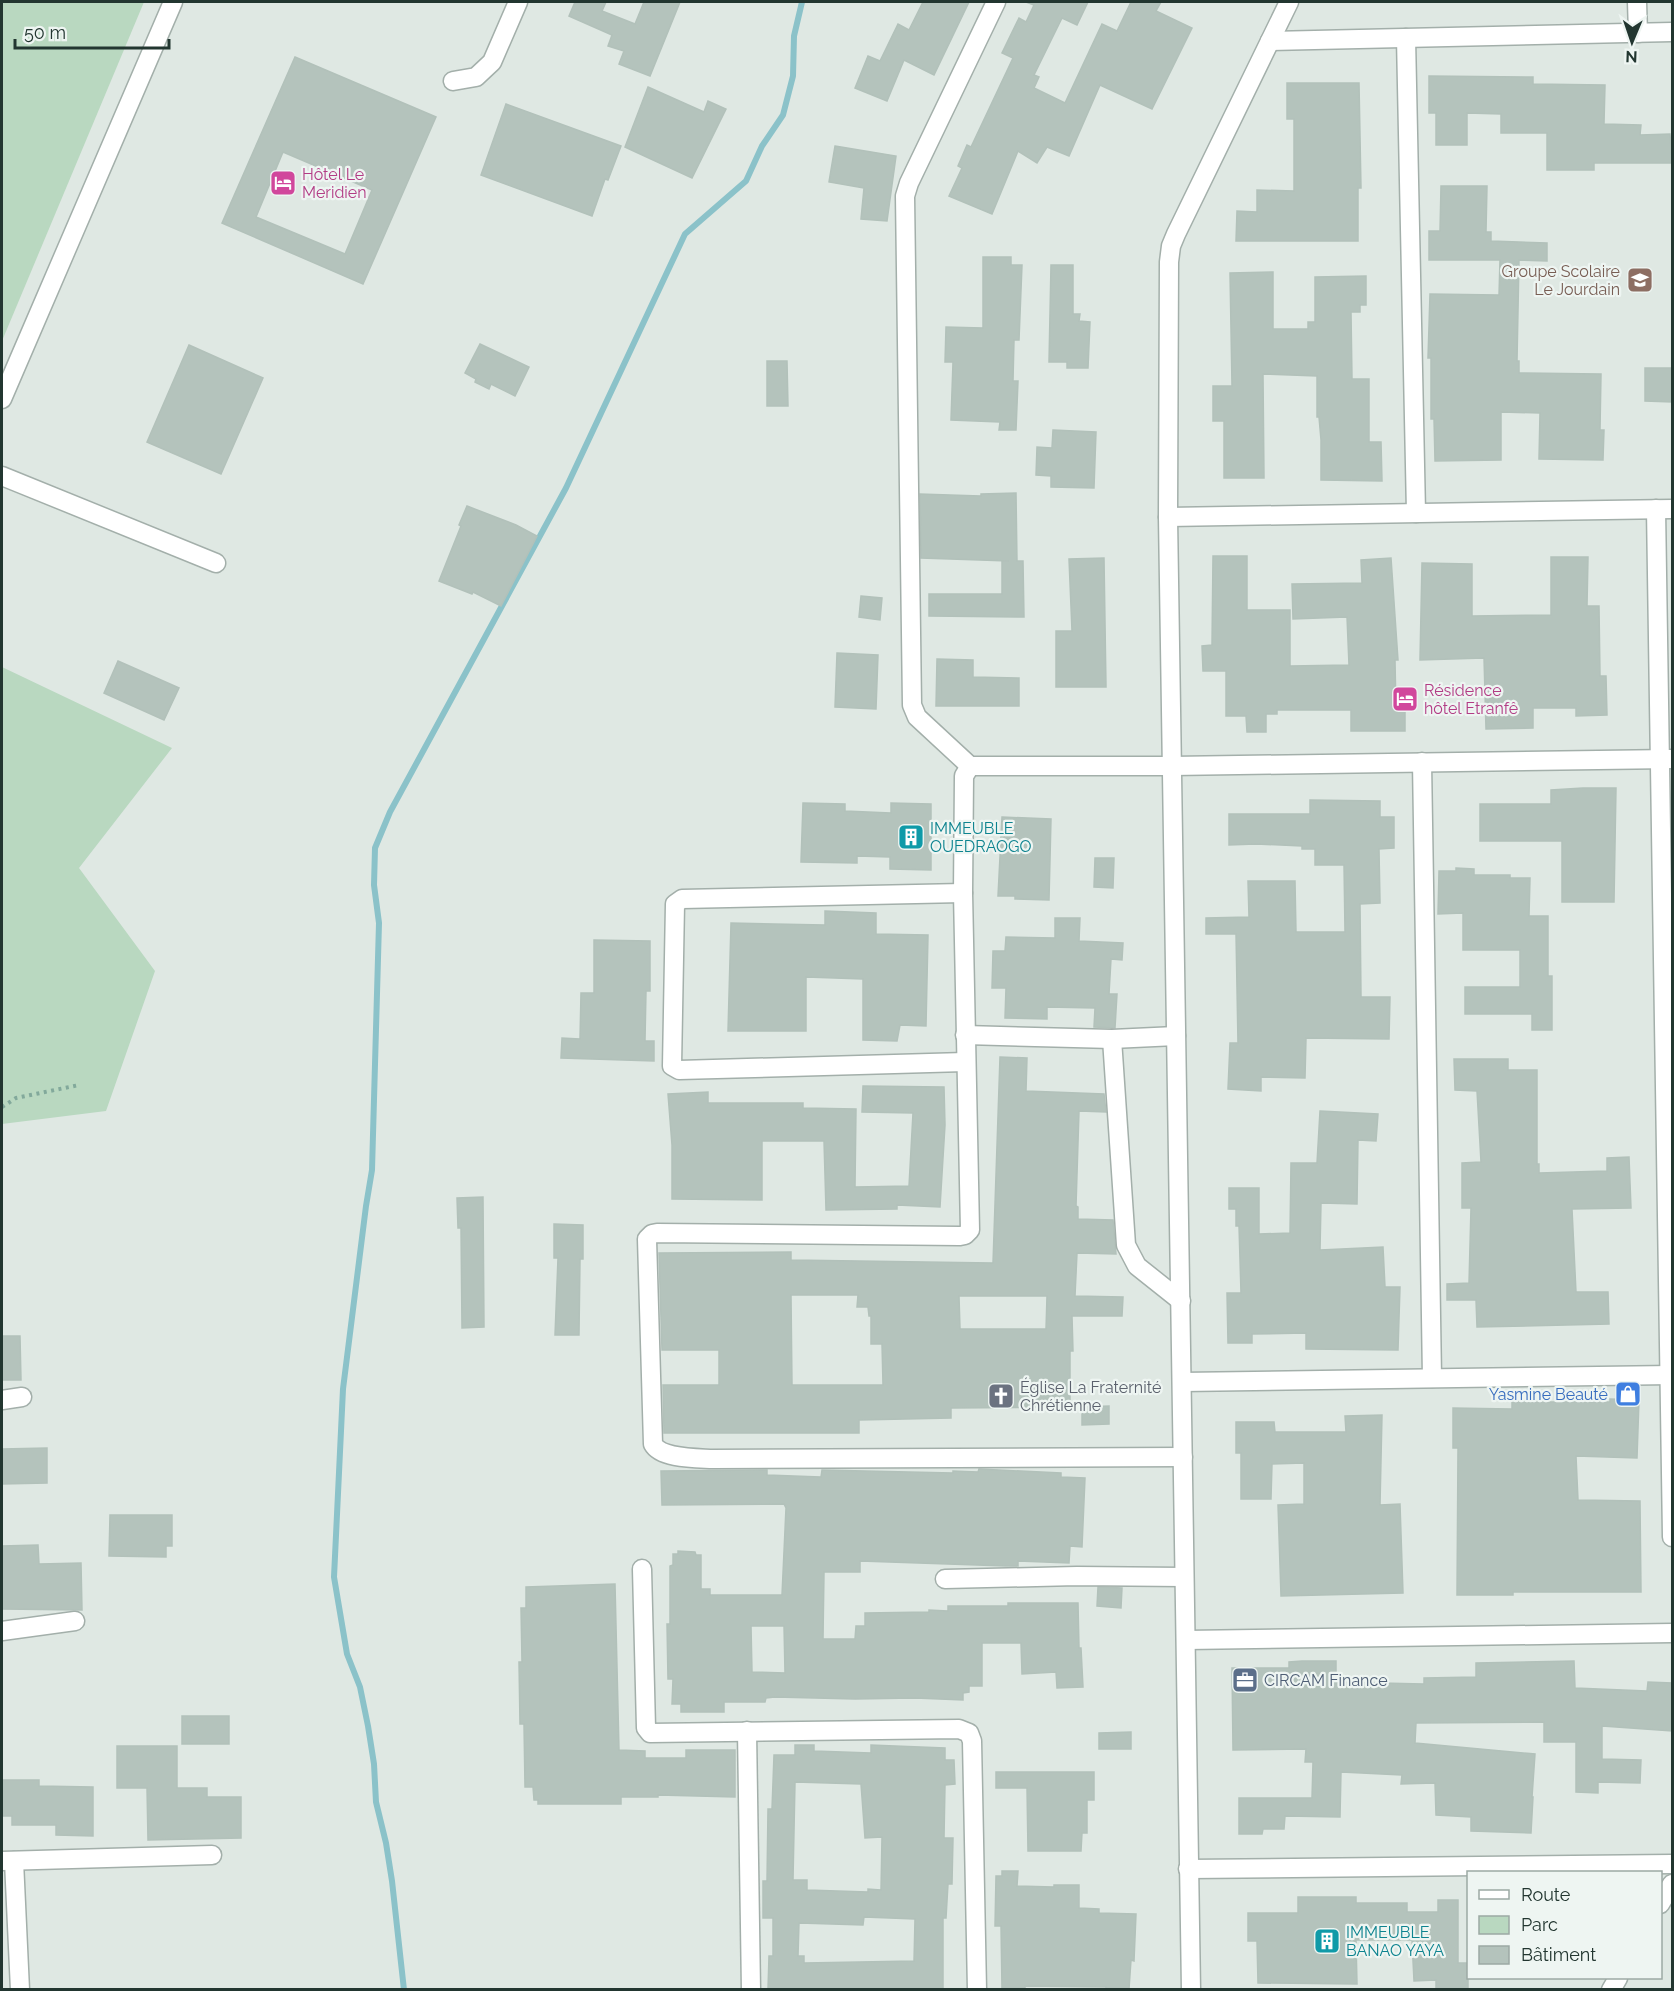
<svg xmlns="http://www.w3.org/2000/svg" width="1674" height="1991" font-family="Raleway,sans-serif">
	<style>
		.green { fill: #b9d8c0 }
		.lines { fill: none; stroke-linecap: round; stroke-linejoin: round }
		.stream { stroke: #8bc2c9; stroke-width: 6 }
		.building { fill: #b4c3bc; stroke: #b2c1ba; stroke-width: 1.5; fill-rule: evenodd }
		.minor-casing { stroke: #a3afaa; stroke-width: 21 }
		.path { stroke: #82a99b; stroke-width: 4; stroke-dasharray: 3 4.5; stroke-linecap: butt }
		.minor { stroke: #fff; stroke-width: 18 }
		.labels { text-anchor: middle; dominant-baseline: central; stroke-width: 4.5; stroke-linejoin: round; paint-order: stroke }
		.hotel-label { font-size: 16px; fill: #b23c85; stroke: #eef5f2; text-anchor: start }
		.education-label { font-size: 16px; fill: #785e54; stroke: #eef5f2; text-anchor: end }
		.culture-label { font-size: 16px; fill: #0d838f; stroke: #eef5f2; text-anchor: start }
		.worship-label { font-size: 16px; fill: #5b616d; stroke: #eef5f2; text-anchor: start }
		.shop-label { font-size: 16px; fill: #366cbe; stroke: #eef5f2; text-anchor: end }
		.service-label { font-size: 16px; fill: #4e5e75; stroke: #eef5f2; text-anchor: start }
	</style>
	<rect width="100%" height="100%" fill="#dfe8e3"/>
	<g class="green">
		<path d="M2,2H144L2,341Z"/>
		<path d="M2,667L172,748L79,868L155,971L106,1111L2,1124Z"/>
	</g>
	<g class="lines">
		<path class="stream" d="M404,1990L392,1881L386,1843L376,1802L374,1764L368,1726L360,1687L347,1654L334,1577L343,1389L366,1206L372,1170L379,923L374,885L375,848L390,812L566,488L685,234L746,181L762,146L783,115L793,76L794,36L802,2"/>
	</g>
	<g class="building">
		<path d="M575,2H606L602,11L635,24L644,2H680L650,76L619,64L624,51L608,46L612,35L569,16Z"/>
		<path d="M923,2H969L934,75L904,60L887,101L855,88L868,56L880,61L898,24L909,30Z"/>
		<path d="M1026,2H1088L1077,25L1062,18L1034,75L1039,77L1034,88L1065,103L1102,24L1117,31L1131,2H1161L1156,11L1192,28L1152,109L1100,85L1069,156L1047,147L1037,163L1018,151L992,214L949,196L962,168L958,166L967,145L971,147L1013,58L1002,53L1019,18L1026,22L1034,5Z"/>
		<path d="M295,57L436,117L363,284L222,223ZM283,152L372,190L345,254L256,217Z"/>
		<path d="M1429,76L1533,77V84L1605,85L1604,124L1641,125L1640,135L1670,134L1672,163H1594V170H1547V133H1501V114L1467,113V145H1436V113H1429Z"/>
		<path d="M1287,83H1359L1361,188H1358V241H1236L1237,211L1257,212V190L1294,191V119H1287Z"/>
		<path d="M648,87L704,112L708,101L726,109L692,178L625,147Z"/>
		<path d="M506,104L621,146L608,180L605,179L592,216L481,175Z"/>
		<path d="M835,146L896,156L887,221L861,219L864,188L829,182Z"/>
		<path d="M1441,186H1487L1486,232H1491V241L1547,243V261L1519,260L1517,361H1519V373L1601,374L1600,430H1604L1603,460L1539,459L1540,413L1501,412V460L1435,461L1434,419H1431V358H1428L1430,294L1499,295L1500,260H1429V231H1440Z"/>
		<path d="M983,257H1011V265H1022L1019,340H1014L1013,381H1018L1016,430H999L1000,422L951,420L953,362H945L946,327L983,328Z"/>
		<path d="M1051,265H1073V314H1080L1079,321L1090,322L1088,368H1067V362H1049Z"/>
		<path d="M1273,272V329H1308V322H1315V277L1366,276V305H1360V312H1351L1352,379H1369V442H1381L1382,481L1321,480V440L1319,417H1317V376L1263,374L1264,478H1224V421H1213V386H1232L1230,273Z"/>
		<path d="M480,344L529,367L515,396L491,384L489,389L475,382L476,379L465,373Z"/>
		<path d="M189,345L263,378L221,474L147,442Z"/>
		<path d="M767,361H787L788,406H767Z"/>
		<path d="M1645,368H1672V402L1645,401Z"/>
		<path d="M1053,430L1096,432L1094,488L1051,487V476L1036,475L1037,447L1052,448Z"/>
		<path d="M1016,493L1017,561H1023L1024,617L929,616V594H1002V561H1009L921,558L920,494L981,496V494Z"/>
		<path d="M467,506L516,525L537,536L501,606L473,592L472,594L439,581L461,526L459,525Z"/>
		<path d="M1213,556H1247V610H1290V666L1349,665L1347,617L1293,619L1292,584L1362,583L1361,560L1391,558L1398,660H1395L1396,711H1405V731H1351V710H1277V714H1266V732H1247L1246,716H1226V671H1203L1202,646L1212,645Z"/>
		<path d="M1551,557H1588L1587,606H1599L1600,676H1606L1607,715L1576,716V708H1533V728L1486,729L1484,658L1420,660L1422,563L1472,564V616L1551,615Z"/>
		<path d="M1104,558L1106,687H1056V631H1072L1069,559Z"/>
		<path d="M861,596L882,598L880,620L859,617Z"/>
		<path d="M837,653L878,655L876,709L835,707Z"/>
		<path d="M937,659L973,660V677L1019,678V706H936Z"/>
		<path d="M118,661L179,688L164,720L104,693Z"/>
		<path d="M1583,788H1616L1614,902H1562V841H1480V804H1551V790Z"/>
		<path d="M1310,800L1380,801V817H1394V848L1379,849L1380,903L1360,904L1361,997H1390L1389,1039L1306,1038L1305,1078L1261,1077V1091L1228,1089L1230,1043H1238L1236,934H1206V918L1249,917L1248,881H1295L1296,932H1345L1344,865H1315V849H1302V846L1256,844L1229,845V814H1310Z"/>
		<path d="M803,803L845,804V811L891,813V803L931,804V870L890,869V857L857,856V863L801,862Z"/>
		<path d="M1002,817L1051,819L1049,900L1015,899V896H998Z"/>
		<path d="M1095,858H1114L1113,888L1094,887Z"/>
		<path d="M1456,868L1474,869V875H1510V878H1530L1529,916H1548V976H1552V1030H1532V1014H1465V987H1520V950H1463V913L1438,914L1439,871H1456Z"/>
		<path d="M825,911L876,913V934L928,935L926,1026L900,1025L897,1041L863,1040V979L806,977V1031H728L731,923L825,925Z"/>
		<path d="M1055,918H1080L1079,941L1123,943L1122,960L1111,959L1109,994H1117L1115,1028L1094,1027L1095,1008L1047,1007V1019L1005,1018L1006,988H992L993,951H1005L1006,937L1055,938Z"/>
		<path d="M594,940L650,941V991H646L645,1041H654V1061L561,1058L562,1038L580,1039L581,993H594Z"/>
		<path d="M1000,1057L1027,1058L1026,1091L1104,1094L1106,1112L1079,1111L1076,1206L1078,1207V1219L1113,1220L1116,1254L1077,1253L1075,1296L1123,1297L1122,1316H1072L1073,1351H1070V1407L951,1408V1418L859,1420V1433H664L663,1385H719V1350H662L659,1253L791,1252V1260L993,1263ZM791,1295H858L857,1307H868L869,1316H871V1344H882L883,1385H792ZM959,1296H1047L1046,1329H960Z"/>
		<path d="M1454,1059H1508V1070H1537V1164H1539V1173L1607,1171V1158L1629,1157L1631,1208L1572,1209L1576,1292H1608L1609,1324L1477,1327L1476,1300H1447V1284L1469,1283L1471,1208H1462V1163L1481,1162L1477,1091L1455,1090Z"/>
		<path d="M863,1086L944,1087L945,1125L940,1207L897,1205V1209L826,1210L824,1141H762V1200L672,1199V1145L668,1094L708,1092V1103H803V1108L856,1109L855,1187L909,1186L913,1113L862,1112Z"/>
		<path d="M1320,1111L1378,1114L1376,1141L1358,1140L1357,1204L1321,1203L1320,1250L1383,1247L1385,1287H1400L1398,1350L1306,1349V1333L1252,1334V1343H1228L1227,1293H1241L1239,1226H1236V1209H1229V1188H1259V1234L1290,1233L1291,1163H1317Z"/>
		<path d="M483,1197L484,1327L462,1328L461,1228H458L457,1198Z"/>
		<path d="M554,1224L583,1225V1259H580L579,1335H555L558,1258H554Z"/>
		<path d="M2,1336H20L21,1380H2Z"/>
		<path d="M1610,1399L1639,1400L1637,1458L1576,1456L1578,1500L1640,1501L1641,1592H1513V1595H1457L1458,1448H1453V1408L1512,1409V1402H1610Z"/>
		<path d="M1109,1406V1424L1082,1425V1407Z"/>
		<path d="M1382,1415L1380,1505L1400,1504L1403,1593L1281,1596L1278,1505L1304,1504V1463L1272,1464L1271,1499H1241V1453H1236V1422H1274L1275,1432H1346L1345,1416Z"/>
		<path d="M47,1448V1483L2,1484V1449Z"/>
		<path d="M979,1469L1061,1473V1477L1085,1478L1082,1547L1070,1546L1069,1563L1018,1561V1566H1006L860,1561V1572H824L823,1639H855L856,1626H865V1613L929,1612V1610L948,1611V1606H1008V1603H1078L1079,1648H1081L1083,1687L1057,1688L1056,1672L1022,1674L1021,1643H982V1686H969V1692L963,1693V1700L915,1698L855,1699L775,1697L766,1698L765,1702H724V1712H681V1704H672L673,1679H668L667,1624H670V1566L673,1565V1554H678V1551L695,1552L696,1555H701V1589H710V1595H782L786,1508L784,1504L662,1505L661,1471L767,1470V1475L821,1477L822,1470L953,1473V1471L978,1472ZM751,1626H784L785,1673L752,1672Z"/>
		<path d="M110,1515H172V1546H166V1557L109,1556Z"/>
		<path d="M38,1545L39,1564L81,1563L82,1610L2,1609V1546Z"/>
		<path d="M615,1584L619,1750L645,1751V1758H686V1750H735V1797L658,1795V1797H621V1804H538V1800H534L533,1787H525L524,1724H520L519,1662H522L521,1608H526V1587Z"/>
		<path d="M1098,1587L1122,1588L1121,1608L1097,1606Z"/>
		<path d="M1302,1661H1336V1682L1424,1684V1678L1476,1677V1663L1574,1661L1575,1688L1647,1691L1648,1682L1672,1683V1731L1602,1726V1759L1641,1760L1640,1783L1598,1782V1793L1576,1792V1742H1544V1722L1416,1723L1415,1743L1535,1754L1532,1797H1533L1531,1833L1471,1831V1817L1436,1815L1435,1783L1401,1784L1402,1775L1341,1772L1340,1817L1285,1816L1284,1829H1263L1262,1834H1239V1798H1312L1313,1762H1305L1306,1749L1233,1750L1232,1668H1289V1662Z"/>
		<rect x="182" y="1716" width="47" height="28"/>
		<path d="M1131,1732V1749H1099V1733Z"/>
		<path d="M795,1745H814V1751L871,1753V1745L945,1748V1760H954L955,1784L945,1785L944,1838H953L952,1884H948L946,1918H943V1989H768L769,1956H773V1918H763V1881H767L768,1809H772L774,1755H795ZM795,1782L861,1784L865,1838L882,1837L881,1890L868,1889V1892L807,1890V1880H793ZM864,1917L915,1919L914,1961L804,1963V1956H798L799,1923L863,1925Z"/>
		<path d="M117,1746H177V1788H207V1797H241V1838L148,1840L147,1788H117Z"/>
		<path d="M996,1772H1094V1800H1087V1833H1082L1081,1851H1028L1027,1788H996Z"/>
		<path d="M2,1780H39V1786L93,1787V1836L56,1835V1825H12V1816H2Z"/>
		<path d="M1002,1871H1018L1017,1886L1054,1887V1885H1079V1908L1099,1909V1913L1136,1914L1134,1961L1131,1960L1129,1989H1106V1987L1025,1986V1989H1002L1001,1926H995L996,1876H1002Z"/>
		<path d="M1298,1897H1356V1903H1407V1912H1438V1900H1458V1963H1468V1989H1436V1980L1414,1981L1412,1940H1356L1357,1984L1258,1983L1257,1941H1248V1913H1298Z"/>
	</g>
	<g class="lines">
		<defs>
			<g id="minor">
				<path d="M996,2L909,183L905,196L912,705L917,717L970,766H1172L1672,759"/>
				<path d="M1637,2L1638,33"/>
				<path d="M1406,38L1416,513"/>
				<path d="M1270,41L1672,32"/>
				<path d="M453,81L476,77L492,62L518,2"/>
				<path d="M2,399L173,2"/>
				<path d="M2,476L216,563"/>
				<path d="M1656,509L1672,1537"/>
				<path d="M1168,517L1672,509"/>
				<path d="M1422,762L1432,1378"/>
				<path d="M970,766L964,776L963,893L970,1230L965,1235L960,1236L657,1233L652,1234L647,1239L653,1444C661,1459 697,1458 713,1459L1183,1457"/>
				<path d="M963,893L682,899L675,904L672,1066L679,1070L965,1062"/>
				<path d="M965,1035L1112,1039L1176,1036"/>
				<path d="M1112,1039L1126,1245L1137,1266L1181,1301"/>
				<path d="M1182,1382L1672,1375"/>
				<path d="M2,1400L22,1397"/>
				<path d="M642,1569L646,1728L650,1733L959,1729L969,1733L972,1741L977,1990"/>
				<path d="M945,1579L1077,1576L1183,1577"/>
				<path d="M2,1631L75,1621"/>
				<path d="M1186,1640L1672,1633"/>
				<path d="M747,1731L751,1990"/>
				<path d="M2,1861L212,1855"/>
				<path d="M14,1861L20,1990"/>
				<path d="M1188,1869L1672,1864"/>
				<path d="M1660,1904L1672,1884"/>
				<path d="M1191,1990L1168,517L1169,262L1171,246L1176,234L1289,2"/>
				<path d="M1611,1990L1618,1978"/>
			</g>
		</defs>
		<use href="#minor" class="minor-casing"/>
		<path class="path" d="M2,1107L16,1098L79,1085"/>
		<use href="#minor" class="minor"/>
	</g>
	<defs>
		<symbol id="hotel-square" viewBox="-11 -11 22 22"><rect x="-9" y="-9" width="18" height="18" rx="4" fill="#d1479c" stroke="#eef5f2"/><path d="M-6-4.5h1.5V1H6V5H4.5V3h-9V5H-6ZM-4 0a1.8 1.8 0 1 1 3.6 0ZM.5 0V-2.5h3Q6-2.5 6 0Z" fill="#fff"/></symbol>
		<symbol id="school-square" viewBox="-11 -11 22 22"><rect x="-9" y="-9" width="18" height="18" rx="4" fill="#8d6e63" stroke="#eef5f2"/><path d="M0-5L7-2L0 1L-7-2ZM-4 1L0 2.5L4 1V4Q0 6-4 4Z" fill="#fff"/></symbol>
		<symbol id="building-square" viewBox="-11 -11 22 22"><rect x="-9" y="-9" width="18" height="18" rx="4" fill="#0f9aa8" stroke="#eef5f2"/><path d="M-4-6H4V6H1V3H-1V6H-4ZM-2.5-4.3h1.7v1.8h-1.7ZM.8-4.3h1.7v1.8H.8ZM-2.5-1h1.7V.8h-1.7ZM.8-1h1.7V.8H.8Z" fill="#fff"/></symbol>
		<symbol id="shop-square" viewBox="-11 -11 22 22"><rect x="-9" y="-9" width="18" height="18" rx="4" fill="#3f7fe0" stroke="#eef5f2"/><path d="M-5-2.5h2.3a2.7 3.5 0 0 1 5.4 0H5L5.5 6h-11ZM-1.5-2.5h3a1.5 2.3 0 0 0-3 0Z" fill="#fff"/></symbol>
		<symbol id="church-square" viewBox="-11 -11 22 22"><rect x="-9" y="-9" width="18" height="18" rx="4" fill="#6b7280" stroke="#eef5f2"/><path d="M-1.2-6h2.4v3.5h3.3v2.4h-3.3V6h-2.4V-.1h-3.3v-2.4h3.3Z" fill="#fff"/></symbol>
		<symbol id="office-square" viewBox="-11 -11 22 22"><rect x="-9" y="-9" width="18" height="18" rx="4" fill="#5c6f8a" stroke="#eef5f2"/><path d="M-6-3h4V-5.5h4V-3h4V5H-6ZM-1-4.5V-3h2v-1.5ZM-6 0V1H6V0Z" fill="#fff"/></symbol>
	</defs>
	<g fill-rule="evenodd">
		<use href="#hotel-square" x="268" y="168" width="30" height="30"/>
		<use href="#school-square" x="1625" y="265" width="30" height="30"/>
		<use href="#hotel-square" x="1390" y="684" width="30" height="30"/>
		<use href="#building-square" x="896" y="822" width="30" height="30"/>
		<use href="#shop-square" x="1613" y="1379" width="30" height="30"/>
		<use href="#church-square" x="986" y="1381" width="30" height="30"/>
		<use href="#office-square" x="1230" y="1665" width="30" height="30"/>
		<use href="#building-square" x="1312" y="1926" width="30" height="30"/>
	</g>
	<g class="labels">
		<g class="hotel-label">
			<text x="302" y="174">Hôtel Le<tspan x="302" dy="18">Meridien</tspan></text>
			<text x="1424" y="690">Résidence<tspan x="1424" dy="18">hôtel Etranfê</tspan></text>
		</g>
		<g class="education-label">
			<text x="1620" y="271">Groupe Scolaire<tspan x="1620" dy="18">Le Jourdain</tspan></text>
		</g>
		<g class="culture-label">
			<text x="930" y="828">IMMEUBLE<tspan x="930" dy="18">OUEDRAOGO</tspan></text>
			<text x="1346" y="1932">IMMEUBLE<tspan x="1346" dy="18">BANAO YAYA</tspan></text>
		</g>
		<g class="worship-label">
			<text x="1020" y="1387">Église La Fraternité<tspan x="1020" dy="18">Chrétienne</tspan></text>
		</g>
		<g class="shop-label">
			<text x="1608" y="1394">Yasmine Beauté</text>
		</g>
		<g class="service-label">
			<text x="1264" y="1680">CIRCAM Finance</text>
		</g>
	</g>
	<rect width="1674" height="1991" fill="none" stroke="#223630" stroke-width="6"/>
	<rect x="1467" y="1871" width="195" height="108" fill="#eef5f2" stroke="#9ca9a4" stroke-width="1.5"/>
	<rect x="1479" y="1890" width="30" height="9" fill="#ffffff" stroke="#9ca9a4" stroke-width="1.5"/>
	<text x="1521" y="1901" font-size="18" fill="#223630">Route</text>
	<rect x="1479" y="1916" width="30" height="18" fill="#b9d8c0" stroke="#9ca9a4" stroke-width="1.5"/>
	<text x="1521" y="1931" font-size="18" fill="#223630">Parc</text>
	<rect x="1479" y="1946" width="30" height="18" fill="#b4c3bc" stroke="#9ca9a4" stroke-width="1.5"/>
	<text x="1521" y="1961" font-size="18" fill="#223630">Bâtiment</text>
	<g transform="translate(1632 42) rotate(182)" stroke="#eef5f2" stroke-width="4.5" paint-order="stroke">
	<path d="M0-4.5L10 22L0 15L-10 22Z" fill="#223630"/>
	<text y="-9" font-size="16" font-weight="bold" text-anchor="middle" fill="#223630">N</text>
	</g>
	<path d="M15 39v9h154v-9" fill="none" stroke="#223630" stroke-width="3"/>
	<text x="24" y="39" font-size="18" fill="#223630" stroke="#eef5f2" stroke-width="4.5" paint-order="stroke">50 m</text>
</svg>
